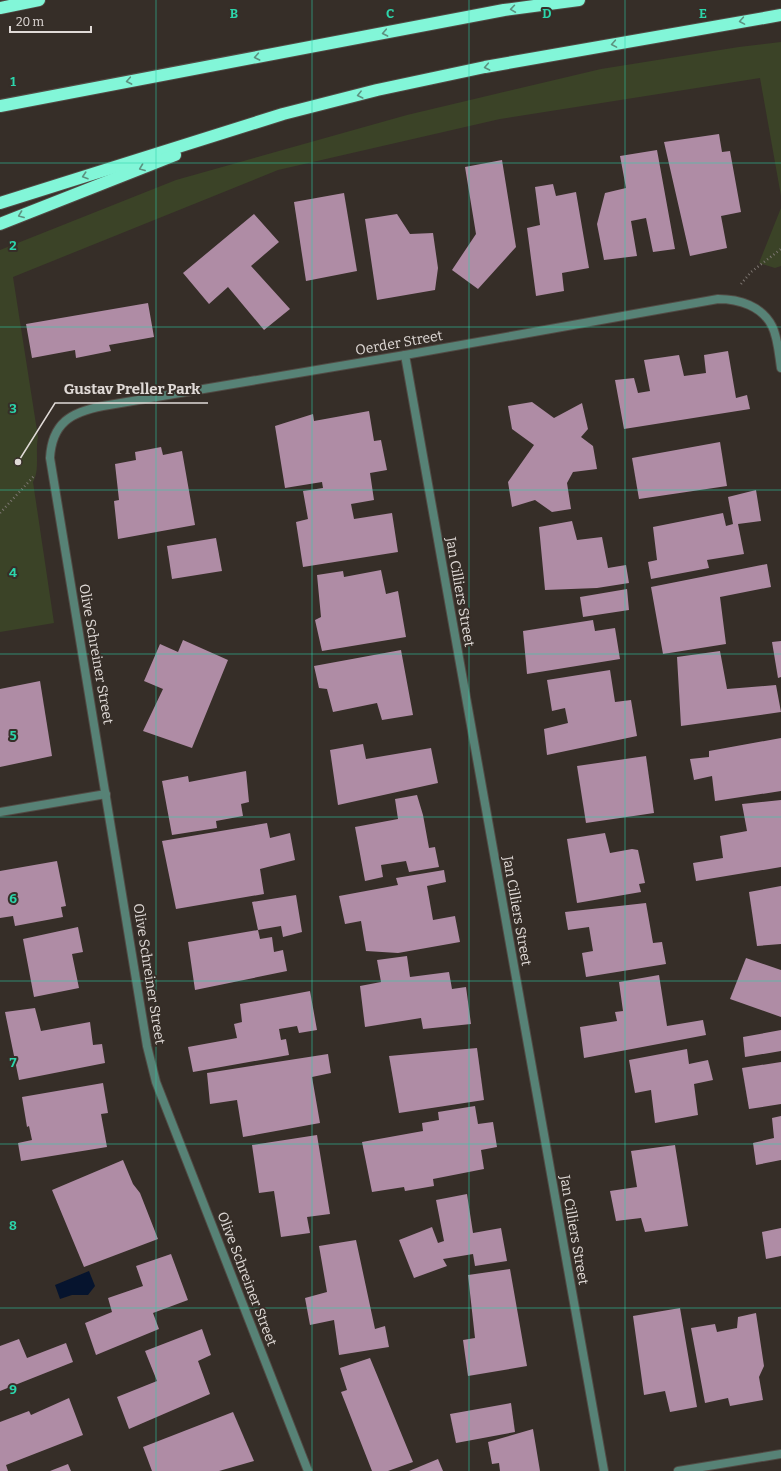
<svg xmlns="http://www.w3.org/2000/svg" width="781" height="1471" font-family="Bitter,serif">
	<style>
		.green { fill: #3b4327 }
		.water { fill: #06142e }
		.building { fill: #af8ca5 }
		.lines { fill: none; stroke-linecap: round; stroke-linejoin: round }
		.minor-casing { stroke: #514a44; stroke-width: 10 }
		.motorway-casing { stroke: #514a44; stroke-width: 14 }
		.path { stroke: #7d7671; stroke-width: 2.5; stroke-dasharray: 1 3; stroke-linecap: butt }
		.minor { stroke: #578276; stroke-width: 8 }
		.motorway { stroke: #82f6d8; stroke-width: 12 }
		.oneway { stroke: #5c9280 }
		.grid { fill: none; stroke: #2cd5ab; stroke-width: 1; stroke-opacity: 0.55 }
		.labels { text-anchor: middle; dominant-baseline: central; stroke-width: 4; stroke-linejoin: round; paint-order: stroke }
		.street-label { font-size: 14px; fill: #e0dad7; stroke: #362e28 }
		.grid-label { font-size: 13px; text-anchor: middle; font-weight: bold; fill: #2cd5ab; stroke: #362e28; stroke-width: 4; stroke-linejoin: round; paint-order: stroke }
		.leader { fill: none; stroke: #e0dad7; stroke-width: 1.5 }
		.callout-dot { fill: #e0dad7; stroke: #362e28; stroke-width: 1.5 }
		.callout-label { font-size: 15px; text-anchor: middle; font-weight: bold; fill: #e0dad7; stroke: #362e28; stroke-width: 4; stroke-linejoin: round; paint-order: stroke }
	</style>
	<rect width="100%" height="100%" fill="#362e28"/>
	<g class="green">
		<path d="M781,42V196L760,78L500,119L278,170L13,277L38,437C35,452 40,470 33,482L54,623L0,632V250L176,180L407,115L601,69L739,47Z"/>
		<path d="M781,208V266L775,268L759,263Z"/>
	</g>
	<path class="water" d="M89,1271L95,1286L88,1295H72L60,1299L55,1285Z"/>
	<g class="building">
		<path d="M719,134L722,152L730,151L741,212L721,216L727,248L690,256L664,142Z"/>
		<path d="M657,150L675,249L653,252L646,218L631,221L637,256L604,260L597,224L605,193L626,188L620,156Z"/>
		<path d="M502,160L516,247L478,289L452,270L476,234L465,167Z"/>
		<path d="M553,184L556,196L576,192L589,268L562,273L564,291L536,296L527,228L540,225L535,187Z"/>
		<path d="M344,193L357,271L306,281L294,202Z"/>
		<path d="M254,214L279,242L251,266L290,309L264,330L228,287L209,304L183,273Z"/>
		<path d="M397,214L410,234L433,233L438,268L435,290L377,300L365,219Z"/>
		<path d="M148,303L154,337L109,345L111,351L76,358L75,350L32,358L26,324Z"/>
		<path d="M728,351L736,398L747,395L750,409L624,429L615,380L634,378L638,393L650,391L644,360L679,355L684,376L706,373L704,355Z"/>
		<path d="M532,402L554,418L582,403L588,429L581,437L593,446L597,469L573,472L567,483L571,509L552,512L535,500L512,507L508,482L534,445L512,429L508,406Z"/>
		<path d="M369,411L374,441L381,440L387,470L370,473L374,500L351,504L354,519L392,513L398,552L303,567L296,522L308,519L303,491L323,488L322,482L285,488L275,426L313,414L314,421Z"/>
		<path d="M720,442L727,486L639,499L632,458Z"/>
		<path d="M161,447L163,455L182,451L195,525L118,539L114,501L119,500L115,464L136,460L135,452Z"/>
		<path d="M756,490L761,521L738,524L744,554L707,560L709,568L651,579L648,562L657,560L653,527L723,513L726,526L733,524L728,497Z"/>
		<path d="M572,521L577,540L602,537L608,568L626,565L629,583L597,588L545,590L539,527Z"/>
		<path d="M216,538L222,571L172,579L167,546Z"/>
		<path d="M767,564L771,587L720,597L726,644L663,654L651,587Z"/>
		<path d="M381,570L386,594L398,591L406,637L322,651L315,620L321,617L317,575L343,571L344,577Z"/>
		<path d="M627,589L629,610L583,617L580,597Z"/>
		<path d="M593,620L595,631L615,628L620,659L527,674L523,631Z"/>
		<path d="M183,640L228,660L192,748L143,731L163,689L144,681L160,644L178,652Z"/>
		<path d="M781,641V677L778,678L772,642Z"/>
		<path d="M401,650L413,715L382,720L377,703L333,712L327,689L319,688L314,666Z"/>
		<path d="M720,651L727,689L776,685L781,712L681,726L677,657Z"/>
		<path d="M610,670L615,702L631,700L637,736L547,755L544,729L568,723L565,708L552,711L547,680Z"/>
		<path d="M40,681L52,756L0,767V689Z"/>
		<path d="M781,738V791L715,801L712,776L694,780L690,759L709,757V751Z"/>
		<path d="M363,744L366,759L431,748L438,783L338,805L330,750Z"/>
		<path d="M646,756L654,813L586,823L577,766Z"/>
		<path d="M246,771L249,802L241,804L243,816L216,821L217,828L172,835L162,781L188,776L189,782Z"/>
		<path d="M417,795L423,815L429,848L435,847L439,867L409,872L406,861L381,865L383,877L365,881L355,827L398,819L395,799Z"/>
		<path d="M781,800V867L696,881L693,863L723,858L720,836L747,831L742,804Z"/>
		<path d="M267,823L270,838L290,833L295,860L260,869L264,894L176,909L162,841Z"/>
		<path d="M605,833L610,853L632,849L638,850L645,883L639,884L641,892L577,903L567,839Z"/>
		<path d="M57,861L66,906L61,907L63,917L15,926L13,916L0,918V871Z"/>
		<path d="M444,870L446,882L427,886L433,920L455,916L460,942L398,953L366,951L361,921L345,924L339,896L398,885L396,878Z"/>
		<path d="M781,886V944L757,946L749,892Z"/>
		<path d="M296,895L302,932L283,937L281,926L258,930L252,902Z"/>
		<path d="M646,903L653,943L662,942L666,964L586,977L582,953L593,951L589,927L568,930L565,912Z"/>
		<path d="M78,927L83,952L72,954L79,988L34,997L23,939Z"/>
		<path d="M258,930L260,939L272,937L274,952L283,950L287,971L195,990L188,942Z"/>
		<path d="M407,956L410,977L449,972L452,989L466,987L471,1024L423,1029L421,1018L365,1027L360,986L381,982L377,960Z"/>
		<path d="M746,958L781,970V1017L730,999Z"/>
		<path d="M659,975L667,1026L703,1020L706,1035L584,1058L580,1027L617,1021L615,1012L623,1011L619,982Z"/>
		<path d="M310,991L317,1030L299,1033L297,1026L279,1029L281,1040L286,1039L289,1055L193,1072L188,1047L237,1038L234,1024L242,1022L240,1004Z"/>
		<path d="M35,1008L41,1031L90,1022L93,1045L102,1044L105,1063L19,1080L5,1012Z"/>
		<path d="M781,1030V1051L745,1057L743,1037Z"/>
		<path d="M477,1048L484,1100L399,1113L389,1056Z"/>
		<path d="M687,1049L689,1064L708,1060L713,1080L694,1084L698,1115L655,1123L651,1090L635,1093L629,1060Z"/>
		<path d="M328,1054L331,1073L312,1077L320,1123L243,1137L237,1100L210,1104L207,1073Z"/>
		<path d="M781,1062V1104L749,1109L742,1068Z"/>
		<path d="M103,1083L108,1113L101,1114L107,1147L21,1161L18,1143L32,1140L29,1126L27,1127L22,1097Z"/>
		<path d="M475,1106L478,1124L493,1122L497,1147L481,1150L484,1169L433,1179L434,1186L405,1191L404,1187L372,1192L362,1142L423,1131L422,1123L439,1120L438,1112Z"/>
		<path d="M781,1116V1160L756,1165L753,1143L774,1138L772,1118Z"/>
		<path d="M317,1135L330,1214L307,1217L310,1233L281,1237L274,1191L259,1193L252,1145Z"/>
		<path d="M675,1145L688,1226L645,1232L641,1218L616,1221L610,1191L637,1187L631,1151Z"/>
		<path d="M123,1160L133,1184L140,1193L158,1239L84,1267L52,1190Z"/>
		<path d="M467,1194L473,1233L501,1228L507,1261L475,1266L473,1254L443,1259L447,1266L414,1278L399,1240L432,1227L438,1243L444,1241L436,1200Z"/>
		<path d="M781,1228V1256L766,1259L762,1232Z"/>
		<path d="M356,1240L375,1329L385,1326L389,1347L339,1355L334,1320L310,1325L305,1298L327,1292L319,1246Z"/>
		<path d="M171,1254L188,1300L153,1313L159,1329L96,1355L85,1323L112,1312L108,1298L143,1286L136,1266Z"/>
		<path d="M510,1269L527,1366L468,1376L463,1340L475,1338L468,1275Z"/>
		<path d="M680,1308L697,1407L670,1412L665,1391L644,1395L633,1316Z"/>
		<path d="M756,1313L764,1366L759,1377L763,1400L730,1406L728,1398L705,1403L691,1328L715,1324L717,1332L737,1328L738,1317Z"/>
		<path d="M202,1329L211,1355L198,1361L210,1394L129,1429L117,1397L157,1381L145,1351Z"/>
		<path d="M19,1339L27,1358L66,1343L73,1362L0,1391V1346Z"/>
		<path d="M370,1358L413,1462L388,1471H372L341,1392L347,1390L340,1368Z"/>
		<path d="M69,1398L83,1435L6,1465L8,1471H0V1422L29,1411L31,1415Z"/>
		<path d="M511,1403L515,1432L456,1443L450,1414Z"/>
		<path d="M233,1412L254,1461L219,1471H152L143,1447Z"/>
		<path d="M533,1429L540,1471H500L499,1463L492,1464L488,1442Z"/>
		<path d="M438,1459L443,1471H409Z"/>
		<path d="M68,1464L71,1471H50Z"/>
	</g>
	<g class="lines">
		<defs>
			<g id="minor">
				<path d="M405,355L604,1471"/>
				<path d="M0,812L106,794"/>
				<path d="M308,1471L156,1082L147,1046L50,458C52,423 71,412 103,406L405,355L718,299C739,299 762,306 772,326C778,338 779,355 781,368"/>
				<path d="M678,1471L781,1454"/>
			</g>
			<g id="motorway">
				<path d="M0,8L39,0"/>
				<path d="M0,106L504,10L579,0"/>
				<path d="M0,203L283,114L377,90L485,67L781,15"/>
				<path d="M0,224L175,155"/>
			</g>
		</defs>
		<use href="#minor" class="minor-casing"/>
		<use href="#motorway" class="motorway-casing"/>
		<g class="path">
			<path d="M741,284L751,272L781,249"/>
			<path d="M0,513L35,475"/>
		</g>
		<use href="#minor" class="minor"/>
		<use href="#motorway" class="motorway"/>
	</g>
	<defs><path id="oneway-chevron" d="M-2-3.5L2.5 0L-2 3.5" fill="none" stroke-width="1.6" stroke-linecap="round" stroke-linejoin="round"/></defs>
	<g class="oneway">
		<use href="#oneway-chevron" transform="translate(513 9) rotate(172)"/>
		<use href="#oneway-chevron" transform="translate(742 21) rotate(170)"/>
		<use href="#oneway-chevron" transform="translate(385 33) rotate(169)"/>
		<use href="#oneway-chevron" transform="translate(614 44) rotate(170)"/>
		<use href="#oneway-chevron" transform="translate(257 57) rotate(169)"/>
		<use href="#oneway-chevron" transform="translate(487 67) rotate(169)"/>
		<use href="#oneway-chevron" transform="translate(129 81) rotate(169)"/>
		<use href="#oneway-chevron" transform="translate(360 95) rotate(166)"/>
		<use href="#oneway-chevron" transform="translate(142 168) rotate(159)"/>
		<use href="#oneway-chevron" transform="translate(85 176) rotate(162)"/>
		<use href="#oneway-chevron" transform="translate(21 215) rotate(159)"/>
	</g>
	<path class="grid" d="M156,0V1471M312,0V1471M469,0V1471M625,0V1471M0,163H781M0,327H781M0,490H781M0,654H781M0,817H781M0,981H781M0,1144H781M0,1308H781"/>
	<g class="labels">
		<g class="street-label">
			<text transform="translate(399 343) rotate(-10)">Oerder Street</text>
			<text transform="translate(460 592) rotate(80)">Jan Cilliers Street</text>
			<text transform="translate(96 654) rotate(80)">Olive Schreiner Street</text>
			<text transform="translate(517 911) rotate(80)">Jan Cilliers Street</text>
			<text transform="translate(149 974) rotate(81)">Olive Schreiner Street</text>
			<text transform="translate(574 1230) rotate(80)">Jan Cilliers Street</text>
			<text transform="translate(247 1279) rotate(69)">Olive Schreiner Street</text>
		</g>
	</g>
	<g class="grid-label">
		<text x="234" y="18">B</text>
		<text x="390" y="18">C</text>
		<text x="547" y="18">D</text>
		<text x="703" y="18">E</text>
		<text x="13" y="86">1</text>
		<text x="13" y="250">2</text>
		<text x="13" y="413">3</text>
		<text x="13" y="577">4</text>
		<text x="13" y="740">5</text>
		<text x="13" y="903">6</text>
		<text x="13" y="1067">7</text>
		<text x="13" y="1230">8</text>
		<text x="13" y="1394">9</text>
	</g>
	<path class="leader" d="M18 462L55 403H208"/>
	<circle class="callout-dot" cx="18" cy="462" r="4"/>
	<g class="callout-label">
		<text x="132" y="394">Gustav Preller Park</text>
	</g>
	<path d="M10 26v6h81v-6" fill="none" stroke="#e0dad7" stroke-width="2"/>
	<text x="16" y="26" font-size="12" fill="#e0dad7" stroke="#362e28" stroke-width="3" paint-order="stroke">20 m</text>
</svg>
